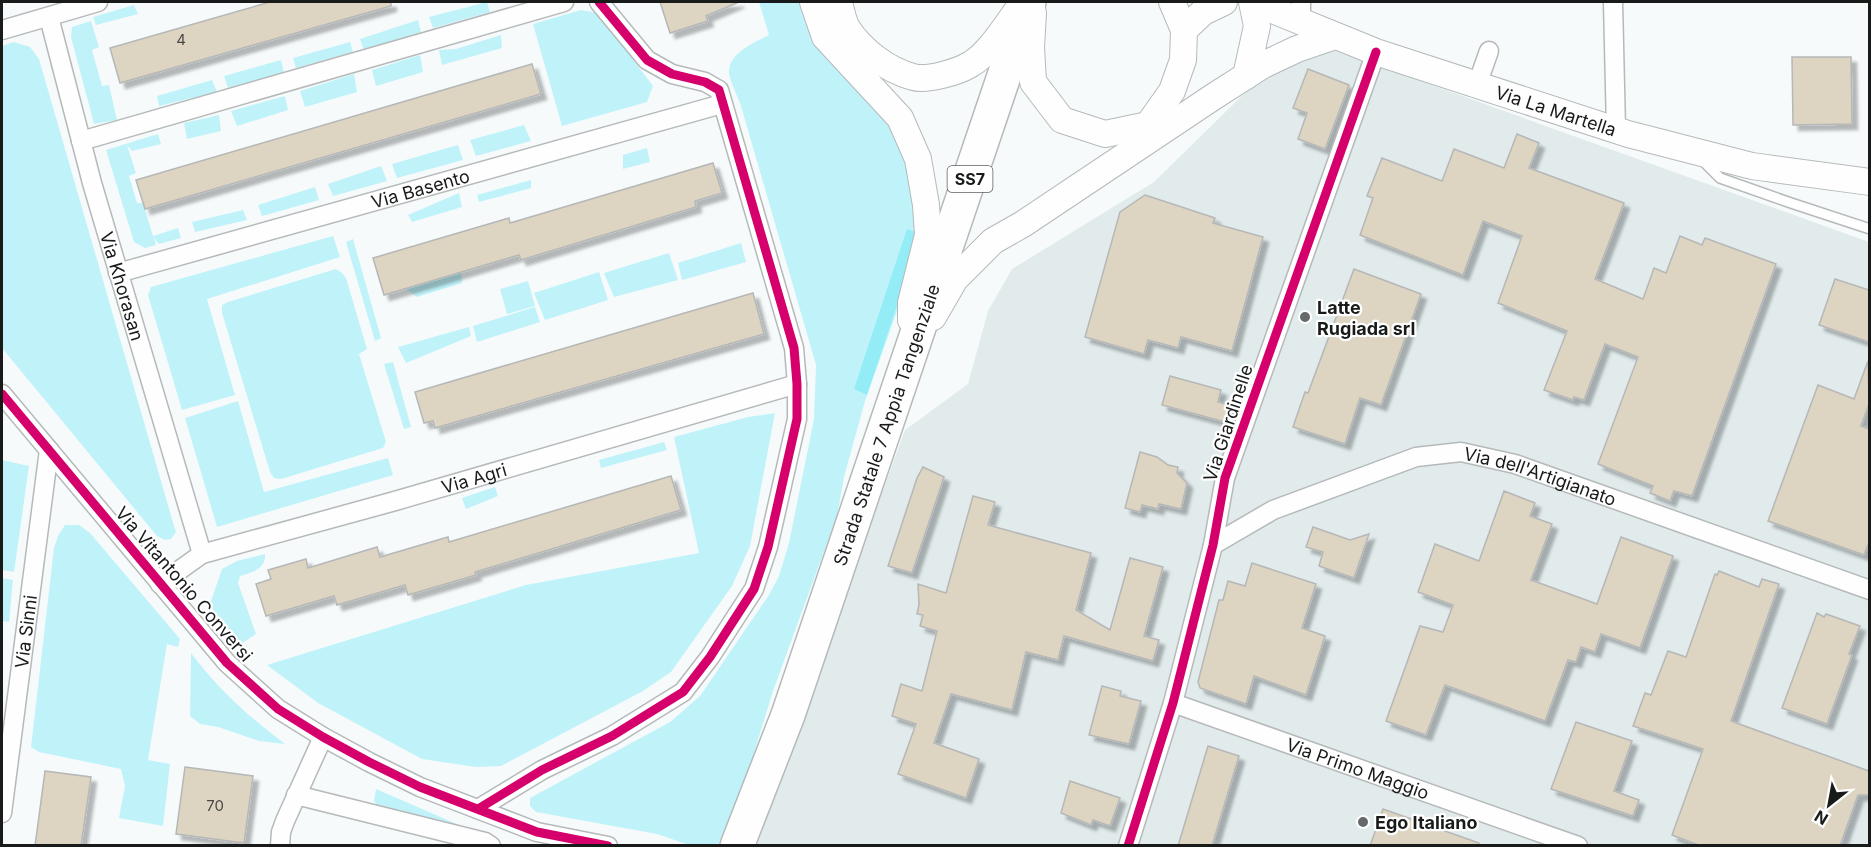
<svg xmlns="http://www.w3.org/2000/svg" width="1871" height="847" font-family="Inter,sans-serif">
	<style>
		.built { fill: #e1ebec }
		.green { fill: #c0f3f9 }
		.forest { fill: #94ecf6 }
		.building { fill: #ddd4c2; stroke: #b6b7b7; stroke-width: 1.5; filter: url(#shadow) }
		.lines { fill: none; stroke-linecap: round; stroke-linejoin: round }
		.lane-casing { stroke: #b6b9ba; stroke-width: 12 }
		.street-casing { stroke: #b6b9ba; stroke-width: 21 }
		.secondary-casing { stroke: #b6b9ba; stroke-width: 28 }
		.highway-casing { stroke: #b6b9ba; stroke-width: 36 }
		.lane { stroke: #fefefe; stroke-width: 9 }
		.street { stroke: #fefefe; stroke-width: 18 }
		.secondary { stroke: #fefefe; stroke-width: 26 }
		.highway { stroke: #fefefe; stroke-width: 33 }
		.cycleway-casing { stroke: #fff; stroke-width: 13 }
		.cycleway { stroke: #d6006c; stroke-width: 9 }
		.poi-dot { fill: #666969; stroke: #fff; stroke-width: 2 }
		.labels { text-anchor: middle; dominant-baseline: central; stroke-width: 4.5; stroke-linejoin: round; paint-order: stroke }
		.number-label { font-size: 15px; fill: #4a4945 }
		.shield { fill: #fff; stroke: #5e5f5f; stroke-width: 1.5 }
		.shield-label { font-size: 16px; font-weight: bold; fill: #191b1b }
		.street-label { font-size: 18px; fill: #191b1b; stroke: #fff }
		.poi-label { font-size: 18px; font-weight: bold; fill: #191b1b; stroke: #fff; text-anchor: start }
	</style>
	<defs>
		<filter id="shadow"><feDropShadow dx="5.5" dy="5.5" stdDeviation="1.5" flood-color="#0004"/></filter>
	</defs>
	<rect width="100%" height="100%" fill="#f6fafb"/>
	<path class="built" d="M1337,51L1869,242V845L750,846L760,826L905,430L968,384L988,311L1012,269L1154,182L1256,82L1301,57Z"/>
	<g class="green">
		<path d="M487,2L490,12L433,28L429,17Z"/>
		<path d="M759,2H803L895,127L907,154L921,234L911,272L865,401L844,477L837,516L773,691L750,766L718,845H689L657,834L536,812L530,806V798L670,722L700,696L769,595L779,576L789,543L814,419L816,365L741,106C738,97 730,82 729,73C728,53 755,42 769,35Z"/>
		<path d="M134,5L138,14L96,25L93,17Z"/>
		<path d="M581,10L598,13L653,86L647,102L562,126L533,24Z"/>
		<path d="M418,20L421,32L364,50L360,39Z"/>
		<path d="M91,21L99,47L92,50L102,86L109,85L117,120L94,124L71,37L72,27Z"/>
		<path d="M501,35L502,48L442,65L439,50L456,49Z"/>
		<path d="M14,42L30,47L39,59L174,526L176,532L171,539L165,540L157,536L2,348V46Z"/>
		<path d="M350,42L353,52L296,68L293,58Z"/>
		<path d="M420,55L423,72L376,86L372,70Z"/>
		<path d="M281,60L284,73L228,88L224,76Z"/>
		<path d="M354,74L357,92L305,107L300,91Z"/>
		<path d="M212,80L217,92L159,106L157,96Z"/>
		<path d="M285,96L288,110L237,126L231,111Z"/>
		<path d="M219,115L221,131L187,139L184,123Z"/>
		<path d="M524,125L531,141L476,156L470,140Z"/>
		<path d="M158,134L161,144L132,151L127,145L136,173L129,176L137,203H143L153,236L178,228L181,238L159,244L154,238L156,245L145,248L134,242L106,150Z"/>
		<path d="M458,145L463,160L397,178L392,164Z"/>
		<path d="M647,148L650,162L623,169V155Z"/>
		<path d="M381,166L387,181L333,196L328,184Z"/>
		<path d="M531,180V188L479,202L477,195Z"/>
		<path d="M315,187L319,200L262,216L258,205Z"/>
		<path d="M459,193L462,207L412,222L408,215Z"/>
		<path d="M243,210L247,220L195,232L192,222Z"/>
		<path d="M333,236L340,257L207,299L235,395L182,410L148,295L151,287Z"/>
		<path d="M353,239L381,338L375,341L346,242Z"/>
		<path d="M741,243L746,262L682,280L678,263Z"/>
		<path d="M669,253L678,280L614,297L604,273Z"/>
		<path d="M336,269L342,273L346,278L367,349L359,354L386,442L383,448L281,479L274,478L270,472L222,313V305L228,302Z"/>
		<path d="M461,272L462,283L417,297L405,288Z"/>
		<path d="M599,272L608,300L545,320L534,293Z"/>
		<path d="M528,281L535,306L507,314L500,289Z"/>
		<path d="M535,307L540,322L477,342L473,326Z"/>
		<path d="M469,327L471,336L406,363L398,347Z"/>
		<path d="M393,362L411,427L404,429L384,364Z"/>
		<path d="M238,401L264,492L388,458L393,475L217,527L185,418Z"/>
		<path d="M775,413L750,546L732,586L671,672L643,691L501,766L476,767L422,759L318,703L267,665L526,585L699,553L674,437L748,417Z"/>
		<path d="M664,442L667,450L601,468L599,460Z"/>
		<path d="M2,460L29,466L14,572L2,570Z"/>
		<path d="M495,487L498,496L466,509L462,498Z"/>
		<path d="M65,525H79L90,533L180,639L178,647L167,644L148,760L170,764L163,826L119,818L125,786L121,769L39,752L31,747L54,548L58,536Z"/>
		<path d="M265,554C266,569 253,572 240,576L238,583L256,634L241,644L215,614L210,604L222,569L237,561Z"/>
		<path d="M2,578L13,580L9,622L2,621Z"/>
		<path d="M191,653C218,689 250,718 285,744L259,741L218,727L200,724L190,716Z"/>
		<path d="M376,789L475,832L387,818L374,801Z"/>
	</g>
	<path class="forest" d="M907,229L921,234L867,395L854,389Z"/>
	<g class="building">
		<path d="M270,2H391V6L120,83L110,48Z"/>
		<path d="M660,2H739L706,16L708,21L670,33Z"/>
		<path d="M1792,57H1851L1852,124L1793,125Z"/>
		<path d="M532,64L541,94L145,209L136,180Z"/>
		<path d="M1308,69L1349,85L1325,149L1298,139L1307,113L1293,108Z"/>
		<path d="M1517,134L1539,143L1529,168L1624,203L1595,279L1643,299L1654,268L1666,273L1680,236L1702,245L1705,238L1776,264L1692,496L1674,491L1670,501L1650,493L1653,486L1598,464L1638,357L1605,344L1584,400L1574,397L1573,400L1544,390L1567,331L1498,303L1522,236L1483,221L1463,275L1360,235L1373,198L1367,196L1382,158L1442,181L1454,149L1504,168Z"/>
		<path d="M713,163L722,193L695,201L696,207L521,260L519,255L384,295L373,258L509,218L510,223Z"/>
		<path d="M1145,195L1215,218L1213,223L1263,237L1232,351L1181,337L1178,348L1148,340L1144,354L1085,337L1120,212Z"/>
		<path d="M1354,269L1421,294L1381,405L1360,398L1345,444L1293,427L1305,392L1308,393Z"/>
		<path d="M1835,279L1869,290V342L1819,325Z"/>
		<path d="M753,293L764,334L435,428L433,421L424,423L415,392Z"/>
		<path d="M1868,361L1869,404L1861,426L1869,429V542L1864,555L1768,521L1818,385L1854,399Z"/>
		<path d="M1170,376L1221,390L1218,402L1234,406L1229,423L1162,405Z"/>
		<path d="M1140,452L1157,457L1168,465L1178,467L1177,473L1187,483L1181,509L1159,504L1158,509L1142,505L1140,512L1125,508Z"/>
		<path d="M923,467L944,477L912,573L888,566L917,478Z"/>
		<path d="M671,476L681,510L475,572L476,575L408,595L405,585L337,605L334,596L266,616L256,584L271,579L268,570L306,559L308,568L377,547L380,557L448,537L449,542Z"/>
		<path d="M1504,491L1535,503L1530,516L1552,524L1531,580L1597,604L1621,537L1673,556L1640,648L1601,634L1595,652L1581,647L1576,662L1568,660L1545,721L1445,685L1426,735L1386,721L1420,626L1443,632L1453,605L1418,592L1435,544L1479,561Z"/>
		<path d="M973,496L995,502L988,525L1091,553L1076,610L1110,630L1130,558L1163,567L1144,636L1159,640L1153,661L1064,636L1058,660L1026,652L1012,710L951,694L934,743L979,759L966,798L898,774L916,724L892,716L901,684L922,691L937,631L920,626L923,615L917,614L919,605L918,584L946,593Z"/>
		<path d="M1313,527L1350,540L1369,534L1354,578L1319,566L1323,552L1306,547Z"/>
		<path d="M1252,563L1316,584L1302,628L1325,636L1306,695L1254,676L1246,704L1200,688L1198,682L1219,600H1223L1228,581L1245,586Z"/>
		<path d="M1719,571L1759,587L1762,579L1779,584L1731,721L1869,771V795H1858L1840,846H1701L1672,835L1703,749L1633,726L1645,693L1651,695L1668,651L1686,657L1715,574L1717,575Z"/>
		<path d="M1817,613L1824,617L1826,614L1860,626L1849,654L1852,655L1827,724L1782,708Z"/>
		<path d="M1102,686L1121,691L1120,696L1141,701L1129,744L1089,735Z"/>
		<path d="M1576,722L1632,741L1614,791L1639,800L1633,816L1551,789Z"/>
		<path d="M1208,746L1239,756L1212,846H1178Z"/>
		<path d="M185,767L253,776L244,843L176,834Z"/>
		<path d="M45,771L91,777L81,846H35Z"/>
		<path d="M1070,781L1120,798L1110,826L1093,820L1091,825L1061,813Z"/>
		<path d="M1383,809L1479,843V846H1370Z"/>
	</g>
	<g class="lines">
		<defs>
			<path id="lane" d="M1703,161L1720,178L1791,203L1870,229"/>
			<g id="street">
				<path d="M1301,2V22"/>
				<path d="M1613,2L1616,130"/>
				<path id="s1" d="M49,17L92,183L202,554"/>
				<path d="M2,30L98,2"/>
				<path d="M1477,85L1489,51"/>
				<path d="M81,141L564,2"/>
				<path id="s2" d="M118,273L722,104"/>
				<path d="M2,394L227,663L278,709L323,737L369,762L420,787L537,832L608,846"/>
				<path id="s3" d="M1213,545L1273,510L1416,457L1461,452L1515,464L1870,590"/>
				<path id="s4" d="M160,584L202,554L395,501L797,384"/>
				<path id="s5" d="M1173,703L1578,846"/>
				<path d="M296,795L485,842L491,846"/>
				<path d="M478,809L542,770L612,736L683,692L710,657L754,589L768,547L797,419V384L794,348L719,90L705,82L672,74L647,60L599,2"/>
				<path id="s6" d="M2,813L49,450"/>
				<path d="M280,846L281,832L285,821L323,737"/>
				<path d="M1128,846L1173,703L1213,545L1225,478L1376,52"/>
			</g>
			<g id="secondary">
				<path d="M813,2L825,37L900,118L918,159L926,205L928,235L911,303V320"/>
				<path d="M839,2C841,10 843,21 847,28C861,50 887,70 913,77C927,81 958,72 971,64C990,53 1008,22 1022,4"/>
				<path id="s7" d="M1253,2L1376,52L1628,134L1752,166L1870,182"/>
				<path d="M1033,13L1031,47L1033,82L1062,120L1105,134L1148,125L1172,91L1183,60L1184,30L1172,2"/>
				<path d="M1184,30L1203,12L1224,2"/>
				<path d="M1246,76L1257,26L1252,2"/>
				<path d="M933,317L955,279L993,241L1023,224L1213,97L1263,65L1297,49L1335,36"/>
			</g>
			<g id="highway">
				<path id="s8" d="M737,846L788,715L1029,2"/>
			</g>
		</defs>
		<use href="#lane" class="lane-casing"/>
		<use href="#street" class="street-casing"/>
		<use href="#secondary" class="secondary-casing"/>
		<use href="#highway" class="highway-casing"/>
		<use href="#lane" class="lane"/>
		<use href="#street" class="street"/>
		<use href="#secondary" class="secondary"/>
		<use href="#highway" class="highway"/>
		<defs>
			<g id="cycleway">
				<path d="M2,394L227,663L278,709L323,737L369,762L420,787L537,832L608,846"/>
				<path d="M478,809L542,770L612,736L683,692L710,657L754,589L768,547L797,419V384L794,348L719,90L705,82L672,74L647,60L599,2"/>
				<path d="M1128,846L1173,703L1213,545L1225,478L1376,52"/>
			</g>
		</defs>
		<use href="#cycleway" class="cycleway-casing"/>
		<use href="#cycleway" class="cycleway"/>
	</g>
	<g class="poi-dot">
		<circle cx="1305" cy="317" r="6"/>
		<circle cx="1363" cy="822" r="6"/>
	</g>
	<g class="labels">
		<g class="number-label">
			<text x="181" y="39">4</text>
			<text x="215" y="805">70</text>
		</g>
		<rect class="shield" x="947.5" y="166" width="45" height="26" rx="4.5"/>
		<g class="shield-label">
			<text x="970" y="179">SS7</text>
		</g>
		<g class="street-label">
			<text stroke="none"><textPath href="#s7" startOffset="322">Via La Martella</textPath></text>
			<text stroke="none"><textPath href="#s2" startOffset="314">Via Basento</textPath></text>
			<text stroke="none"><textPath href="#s1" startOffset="279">Via Khorasan</textPath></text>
			<text transform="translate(1228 423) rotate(-72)">Via Giardinelle</text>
			<text stroke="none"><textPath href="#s8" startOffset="447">Strada Statale 7 Appia Tangenziale</textPath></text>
			<text stroke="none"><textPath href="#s3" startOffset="350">Via dell'Artigianato</textPath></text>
			<text stroke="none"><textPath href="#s4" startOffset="334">Via Agri</textPath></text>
			<text transform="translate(184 584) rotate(49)">Via Vitantonio Conversi</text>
			<text stroke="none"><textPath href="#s6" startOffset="183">Via Sinni</textPath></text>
			<text stroke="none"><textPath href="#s5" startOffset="196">Via Primo Maggio</textPath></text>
		</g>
		<g class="poi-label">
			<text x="1317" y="307">Latte<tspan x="1317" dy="21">Rugiada srl</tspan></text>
			<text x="1375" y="822">Ego Italiano</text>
		</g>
	</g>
	<rect width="1871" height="847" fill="none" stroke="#191b1b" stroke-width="6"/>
	<g transform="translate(1829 805) rotate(211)" stroke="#ffffff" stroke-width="4.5" paint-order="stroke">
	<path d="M0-4.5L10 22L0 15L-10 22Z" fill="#191b1b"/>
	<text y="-9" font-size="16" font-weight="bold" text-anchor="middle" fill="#191b1b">N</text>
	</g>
</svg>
